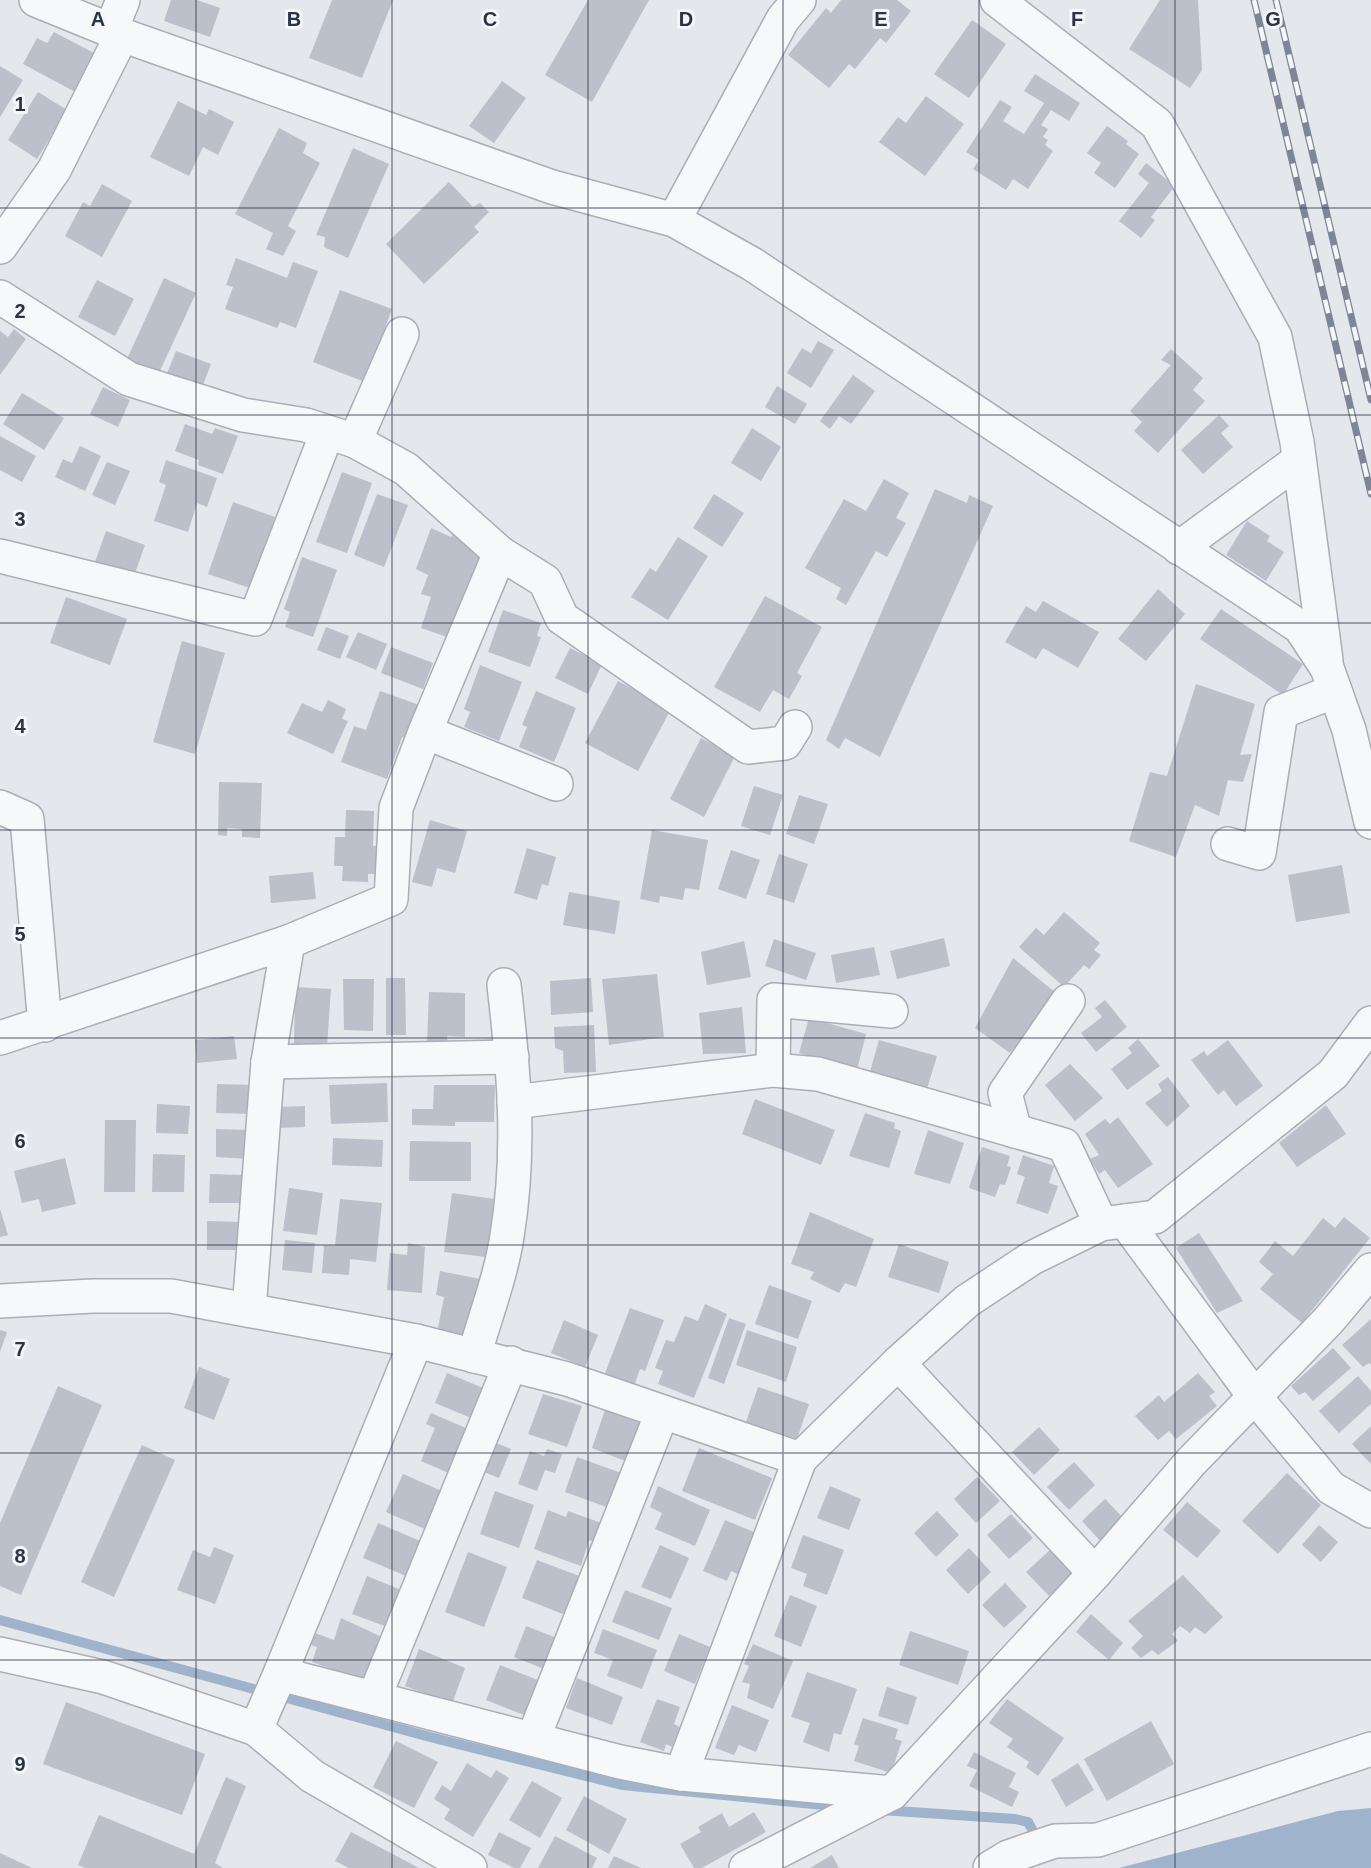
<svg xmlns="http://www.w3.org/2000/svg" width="1371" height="1868" font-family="Arial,sans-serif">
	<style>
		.water { fill: #9fb4cc }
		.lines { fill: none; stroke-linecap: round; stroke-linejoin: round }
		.stream { stroke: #9fb4cc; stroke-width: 10 }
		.building { fill: #bbc0ca }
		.minor-casing { stroke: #a9aeb7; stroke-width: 36 }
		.minor { stroke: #f7f8fa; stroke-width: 33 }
		.rail-casing { stroke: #7d8696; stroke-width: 7 }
		.rail { stroke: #f4f6f9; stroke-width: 4.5; stroke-dasharray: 14; stroke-linecap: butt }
		.grid { fill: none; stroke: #2b3445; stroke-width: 1.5; stroke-opacity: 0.55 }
		.grid-label { font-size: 20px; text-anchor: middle; font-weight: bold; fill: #2b3445; stroke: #f4f6f9; stroke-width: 6; stroke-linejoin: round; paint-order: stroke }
	</style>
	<rect width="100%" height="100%" fill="#e4e7ec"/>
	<path class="water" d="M1371,1808V1868H1119L1338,1811Z"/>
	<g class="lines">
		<g class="stream">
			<path d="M0,1620L430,1737L622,1785L844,1807"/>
			<path d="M881,1810L1015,1819L1028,1822L1039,1842"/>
		</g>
	</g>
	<g class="building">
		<path d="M171,0H197L220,8L210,37L164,21Z"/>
		<path d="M332,0H393L362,78L309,58Z"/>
		<path d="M588,0H649L592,102L545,75Z"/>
		<path d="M841,0H897L911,11L886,43L880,38L855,69L849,64L829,88L788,55L826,8L831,13Z"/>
		<path d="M1160,0H1198L1202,70L1190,88L1129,49Z"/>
		<path d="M972,20L1006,44L969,98L934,74Z"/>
		<path d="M54,32L94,53L85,71L89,74L79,94L23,64L37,38L47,43Z"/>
		<path d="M0,66L23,80L0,117Z"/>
		<path d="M1035,74L1080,103L1069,121L1051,110L1041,125L1048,129L1043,137L1048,140L1045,145L1053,151L1028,189L1013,179L1006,190L973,169L979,160L966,152L1000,100L1012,107L1003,121L1024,134L1044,103L1024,91Z"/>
		<path d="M502,81L526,98L494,143L469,126Z"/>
		<path d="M38,92L67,110L37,159L8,140Z"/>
		<path d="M926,96L964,124L925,176L879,142L898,117L906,123Z"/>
		<path d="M178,101L206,115L209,109L234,122L218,155L203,147L189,176L150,157Z"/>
		<path d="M1107,126L1128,141L1126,144L1139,154L1115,188L1094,173L1101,163L1087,153Z"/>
		<path d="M279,128L307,143L303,153L320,163L288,226L296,231L283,256L266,249L273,233L235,214Z"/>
		<path d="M353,148L389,164L348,258L324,247L325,237L316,235Z"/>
		<path d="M1146,163L1175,186L1151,217L1155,220L1141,238L1119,221L1149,183L1138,174Z"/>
		<path d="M449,182L473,207L480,203L489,212L474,227L479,232L424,284L386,244Z"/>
		<path d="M102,184L132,201L102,257L65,236L83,202L90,206Z"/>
		<path d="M236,258L287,278L293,262L318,271L296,328L280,322L277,328L225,309L233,287L226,285Z"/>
		<path d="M164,278L196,293L159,373L127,359Z"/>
		<path d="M97,280L134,299L115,336L78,317Z"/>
		<path d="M340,290L392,309L365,382L313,362Z"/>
		<path d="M14,329L26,339L0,375V331L8,337Z"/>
		<path d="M818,341L834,350L811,388L787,373L802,348L811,353Z"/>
		<path d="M1171,349L1203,378L1193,390L1205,401L1158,453L1134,431L1142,422L1130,411L1171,365L1161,360Z"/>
		<path d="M176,351L211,364L201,390L166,376Z"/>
		<path d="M853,375L875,391L851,424L839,416L830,429L820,421Z"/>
		<path d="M777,386L807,404L795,424L765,407Z"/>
		<path d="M103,387L130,400L118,427L90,414Z"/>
		<path d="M22,393L64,418L44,450L3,424Z"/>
		<path d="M1219,415L1229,426L1221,433L1233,447L1203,474L1181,450Z"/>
		<path d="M185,424L212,434L215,428L238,436L223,474L198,465L199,460L175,451Z"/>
		<path d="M752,428L781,447L761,481L731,463Z"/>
		<path d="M0,436L36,456L22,482L0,470Z"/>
		<path d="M80,446L101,456L85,491L55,477L63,459L72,463Z"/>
		<path d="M166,460L217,478L207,507L197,503L188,532L154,521L166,485L159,482Z"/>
		<path d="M107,462L130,471L115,505L92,495Z"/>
		<path d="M342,472L372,483L347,553L316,542Z"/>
		<path d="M884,479L909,493L896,518L906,523L887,557L876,551L846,605L836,599L841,588L805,568L844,499L866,511Z"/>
		<path d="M935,489L967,503L969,495L993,506L880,757L845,738L839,749L826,740Z"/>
		<path d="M377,494L408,505L384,567L354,555Z"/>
		<path d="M714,494L744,513L722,547L693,528Z"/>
		<path d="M233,502L275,517L250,588L208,574Z"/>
		<path d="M1247,521L1270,536L1267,541L1284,552L1266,581L1226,555Z"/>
		<path d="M431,528L451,537L455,530L485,555L450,638L421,628L431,597L421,594L428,575L416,569Z"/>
		<path d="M106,531L145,545L134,576L95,562Z"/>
		<path d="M678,537L708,556L668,620L631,597L650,568L656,572Z"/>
		<path d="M302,557L337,570L313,637L285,627L290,612L284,609Z"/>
		<path d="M1158,589L1185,614L1146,661L1118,639Z"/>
		<path d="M765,596L822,627L797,673L802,676L789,699L773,690L760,712L714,687Z"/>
		<path d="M66,597L127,619L110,665L50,643Z"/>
		<path d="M1043,601L1099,632L1078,668L1043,648L1036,659L1005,642L1026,606L1036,612Z"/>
		<path d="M1221,609L1303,664L1283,695L1200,639Z"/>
		<path d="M503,610L541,623L537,636L541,637L530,667L488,652Z"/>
		<path d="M326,627L349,636L340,659L317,650Z"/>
		<path d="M358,632L387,644L376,670L346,657Z"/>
		<path d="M182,641L225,653L195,754L153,742Z"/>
		<path d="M391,647L433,663L423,689L381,673Z"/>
		<path d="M570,648L602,664L588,694L555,678Z"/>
		<path d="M480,665L522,682L499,741L464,727L470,712L464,709Z"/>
		<path d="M618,681L671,709L638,771L585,743Z"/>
		<path d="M1196,684L1255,704L1240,755L1252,754L1243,782L1228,780L1219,816L1195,805L1176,857L1129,841L1150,772L1167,776Z"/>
		<path d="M380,691L422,706L409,740L402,737L387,779L341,762L354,726L366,730Z"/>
		<path d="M536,691L576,708L554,762L519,747L527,727L522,725Z"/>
		<path d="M328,700L346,709L342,719L348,721L333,754L287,733L302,703L322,712Z"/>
		<path d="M701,738L735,756L704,817L670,799Z"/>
		<path d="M219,782L262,783L260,838L242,837V829L227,828V836L218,835Z"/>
		<path d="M754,786L783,795L770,835L741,826Z"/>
		<path d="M799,795L828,804L814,844L786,834Z"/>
		<path d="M346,810L374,811L373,846H379L377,874H368V882L342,881L343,866H334L335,837H345Z"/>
		<path d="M430,820L467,831L455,873L437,868L432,887L412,882Z"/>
		<path d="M652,830L708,840L699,890L685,888L683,900L660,896L659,903L640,899Z"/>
		<path d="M527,848L556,857L548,886L542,884L537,900L514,893Z"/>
		<path d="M731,850L760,860L746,899L718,889Z"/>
		<path d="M779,854L808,864L794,903L766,894Z"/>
		<path d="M1342,865L1350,913L1296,922L1288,875Z"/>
		<path d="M313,872L316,899L271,903L269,876Z"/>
		<path d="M569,892L620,901L615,934L563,925Z"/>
		<path d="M1064,912L1100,943L1094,950L1101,955L1089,969L1084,965L1064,987L1019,947L1036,928L1044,935Z"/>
		<path d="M944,938L950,966L897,979L890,951Z"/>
		<path d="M774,939L816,953L806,980L765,966Z"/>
		<path d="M744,941L751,977L707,985L701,952Z"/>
		<path d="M874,947L880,975L836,983L831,955Z"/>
		<path d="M1013,958L1056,993L1010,1053L975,1028Z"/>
		<path d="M657,974L664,1037L609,1045L602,979Z"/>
		<path d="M386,978H405L406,1035H386Z"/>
		<path d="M591,978L593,1012L551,1015L550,981Z"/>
		<path d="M343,979H374L373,1031L344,1030Z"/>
		<path d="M295,987L331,989L327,1046L294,1044Z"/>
		<path d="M429,992L465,993V1037L447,1036L448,1046L427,1043Z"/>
		<path d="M1105,1000L1127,1027L1096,1052L1081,1033L1102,1017L1095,1008Z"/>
		<path d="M742,1007L746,1053L703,1054L699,1013Z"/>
		<path d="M809,1018L866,1034L857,1070L799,1053Z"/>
		<path d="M594,1025L596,1072L564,1073L563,1051L555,1048L554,1027Z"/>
		<path d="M234,1036L237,1059L197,1063L195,1040Z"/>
		<path d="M1138,1039L1160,1066L1127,1090L1111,1069L1132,1053L1128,1048Z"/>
		<path d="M879,1040L937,1056L926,1092L869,1075Z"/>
		<path d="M1228,1040L1263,1086L1236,1106L1224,1090L1218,1095L1191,1060L1204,1051L1207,1056Z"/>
		<path d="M1070,1064L1103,1098L1075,1121L1045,1085Z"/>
		<path d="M1168,1077L1190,1106L1167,1127L1145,1103L1162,1091L1158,1084Z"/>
		<path d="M387,1083L388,1122L331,1124L329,1085Z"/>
		<path d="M217,1084L253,1085L252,1114L216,1113Z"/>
		<path d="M434,1085H495L494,1122H455V1126L412,1125V1109H433Z"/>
		<path d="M755,1099L835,1130L821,1165L742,1134Z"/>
		<path d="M157,1104L190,1106L188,1134L156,1133Z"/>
		<path d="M1326,1105L1346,1134L1297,1167L1279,1143Z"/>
		<path d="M305,1106V1127L276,1128V1107Z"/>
		<path d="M865,1113L895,1123L894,1128L901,1131L889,1168L849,1156Z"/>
		<path d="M1118,1117L1153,1164L1118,1188L1105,1170L1099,1174L1090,1159L1099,1155L1085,1134L1105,1119L1110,1124Z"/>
		<path d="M105,1120H136L135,1192H104Z"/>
		<path d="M216,1129L249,1130V1159L216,1157Z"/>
		<path d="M928,1130L964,1143L950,1184L914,1174Z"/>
		<path d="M333,1138L383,1140L382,1167L332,1165Z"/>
		<path d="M410,1141L471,1142V1181H409Z"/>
		<path d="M982,1147L1010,1156L1007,1166L1011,1167L1005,1185L1000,1184L995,1197L969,1188Z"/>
		<path d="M153,1154L185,1155L184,1192H152Z"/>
		<path d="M1023,1155L1054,1166L1049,1183L1058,1186L1048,1214L1016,1203L1025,1177L1017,1174Z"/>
		<path d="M65,1158L76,1204L42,1212L39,1199L22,1203L14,1171Z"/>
		<path d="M210,1174L242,1175L241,1203H209Z"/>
		<path d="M289,1188L323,1193L317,1235L283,1231Z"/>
		<path d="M452,1193L495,1199L486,1257L444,1252Z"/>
		<path d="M340,1199L382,1203L376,1262L350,1259L349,1275L322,1273L324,1245L335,1246Z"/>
		<path d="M0,1209L8,1235L0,1237Z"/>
		<path d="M810,1212L874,1239L856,1287L845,1283L839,1293L810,1279L814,1272L791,1264Z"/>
		<path d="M1344,1217L1370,1238L1302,1323L1260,1289L1273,1274L1259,1262L1275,1241L1293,1256L1323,1218L1335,1228Z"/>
		<path d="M207,1221L240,1222L239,1250H207Z"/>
		<path d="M1199,1233L1243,1301L1217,1313L1176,1248Z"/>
		<path d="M285,1240L315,1243L312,1273L282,1270Z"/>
		<path d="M408,1243L425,1247L422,1293L387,1290L390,1253L407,1255Z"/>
		<path d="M899,1244L949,1262L939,1293L888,1277Z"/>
		<path d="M440,1271L480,1279L467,1339L437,1333L444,1297L436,1295Z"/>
		<path d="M769,1285L812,1301L798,1339L755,1324Z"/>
		<path d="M705,1304L727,1314L694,1398L658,1384L663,1371L655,1368L666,1340L674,1342L685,1316L698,1321Z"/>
		<path d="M630,1308L664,1320L645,1371L640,1369L634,1386L604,1376Z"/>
		<path d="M729,1318L746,1324L724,1384L708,1378Z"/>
		<path d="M1371,1319V1365L1369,1363L1363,1367L1342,1345Z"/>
		<path d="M564,1320L598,1335L585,1367L551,1353Z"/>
		<path d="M0,1330L7,1332L0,1352Z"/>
		<path d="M747,1330L797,1347L786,1382L736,1365Z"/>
		<path d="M1333,1348L1351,1368L1313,1401L1305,1392L1299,1395L1291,1386Z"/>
		<path d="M199,1367L230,1379L214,1420L184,1408Z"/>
		<path d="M447,1373L488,1390L476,1420L435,1403Z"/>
		<path d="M1198,1373L1215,1392L1209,1396L1217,1406L1176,1439L1169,1431L1158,1440L1135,1416L1159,1395L1164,1402Z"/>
		<path d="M1358,1376L1371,1391V1404L1339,1433L1319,1411Z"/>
		<path d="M58,1386L102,1405L21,1595L0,1586V1523Z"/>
		<path d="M758,1387L809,1404L797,1439L746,1422Z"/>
		<path d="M543,1394L582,1406L567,1447L528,1434Z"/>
		<path d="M605,1410L647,1426L633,1464L592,1448Z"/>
		<path d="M431,1413L473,1431L453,1475L421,1461L435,1428L426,1424Z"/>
		<path d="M1371,1426V1464L1352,1444Z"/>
		<path d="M1039,1427L1060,1450L1034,1475L1012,1452Z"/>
		<path d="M491,1441L511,1449L499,1478L479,1470Z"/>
		<path d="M142,1445L175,1460L114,1597L81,1582Z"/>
		<path d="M699,1448L772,1478L755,1520L682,1491Z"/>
		<path d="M547,1449L562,1454L555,1473L545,1470L537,1491L518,1484L530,1451L544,1456Z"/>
		<path d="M577,1457L624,1474L612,1509L565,1492Z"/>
		<path d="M1074,1462L1095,1485L1069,1510L1047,1487Z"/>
		<path d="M1287,1473L1321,1505L1278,1554L1242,1521Z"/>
		<path d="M403,1474L444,1492L427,1530L386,1512Z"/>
		<path d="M977,1477L1000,1501L976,1523L954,1499Z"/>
		<path d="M658,1486L710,1510L695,1546L655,1529L662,1513L650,1507Z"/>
		<path d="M830,1486L861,1499L849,1530L817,1518Z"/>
		<path d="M495,1491L534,1505L519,1548L480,1534Z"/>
		<path d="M1105,1499L1128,1523L1104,1545L1082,1521Z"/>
		<path d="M1187,1502L1221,1531L1197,1558L1163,1530Z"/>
		<path d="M548,1510L566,1517L568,1511L607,1525L600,1544L589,1540L581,1566L534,1549Z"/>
		<path d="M937,1511L959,1535L936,1557L914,1533Z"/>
		<path d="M1011,1514L1033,1538L1009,1559L987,1535Z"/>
		<path d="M725,1520L759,1534L742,1576L731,1571L727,1581L703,1571Z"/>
		<path d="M378,1523L425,1543L411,1578L363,1558Z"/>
		<path d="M1319,1525L1338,1542L1321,1562L1302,1545Z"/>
		<path d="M803,1535L844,1550L827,1595L803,1586L807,1574L791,1568Z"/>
		<path d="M660,1545L689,1558L671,1599L641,1587Z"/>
		<path d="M214,1547L234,1555L215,1604L177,1590L193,1550L210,1557Z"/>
		<path d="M969,1548L991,1572L968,1594L946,1570Z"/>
		<path d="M1050,1550L1072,1574L1049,1596L1026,1572Z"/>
		<path d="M468,1552L507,1567L484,1627L445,1612Z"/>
		<path d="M537,1560L582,1577L568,1616L522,1598Z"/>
		<path d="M1183,1575L1223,1617L1205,1634L1195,1627L1190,1633L1180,1626L1172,1634L1178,1641L1158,1655L1152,1650L1141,1658L1131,1648L1143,1636L1128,1621Z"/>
		<path d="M367,1576L404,1591L390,1628L352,1614Z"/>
		<path d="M1005,1583L1027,1607L1004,1628L982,1605Z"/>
		<path d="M625,1590L672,1608L659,1640L612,1622Z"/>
		<path d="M790,1595L817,1606L801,1647L774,1636Z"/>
		<path d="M1091,1614L1123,1643L1109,1660L1076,1632Z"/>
		<path d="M341,1618L384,1638L367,1682L312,1662L317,1647L311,1645L315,1633L334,1640Z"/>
		<path d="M526,1626L557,1638L544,1669L514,1657Z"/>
		<path d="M603,1629L657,1650L642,1689L607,1676L613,1660L594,1653Z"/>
		<path d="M910,1631L969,1651L958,1685L899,1665Z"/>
		<path d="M679,1634L710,1647L695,1684L664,1671Z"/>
		<path d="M753,1644L793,1661L773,1709L747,1698L750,1684L742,1682L749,1666L744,1664Z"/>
		<path d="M419,1649L465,1668L452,1704L405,1686Z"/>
		<path d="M500,1665L538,1680L524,1715L486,1700Z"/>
		<path d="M807,1672L857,1689L841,1735L834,1733L829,1752L803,1742L810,1723L791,1717Z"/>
		<path d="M577,1678L623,1697L612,1725L566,1708Z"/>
		<path d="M887,1687L917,1697L908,1725L878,1716Z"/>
		<path d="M657,1699L680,1707L674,1724L680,1727L672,1747L666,1744L664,1751L640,1742Z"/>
		<path d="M1007,1699L1064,1738L1038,1776L1026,1767L1029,1762L1007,1747L1013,1739L989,1723Z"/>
		<path d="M66,1702L205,1754L182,1815L43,1764Z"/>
		<path d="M732,1705L769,1720L756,1752L739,1745L734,1755L715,1748Z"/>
		<path d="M863,1718L898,1729L895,1739L902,1741L891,1773L854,1761L859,1746L854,1744Z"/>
		<path d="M1151,1721L1174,1764L1107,1801L1084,1759Z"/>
		<path d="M396,1741L438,1762L414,1808L373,1787Z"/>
		<path d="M974,1752L1016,1773L1009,1787L1019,1792L1012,1807L969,1786L977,1770L967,1766Z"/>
		<path d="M467,1763L491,1778L496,1770L509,1778L473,1837L444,1819L450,1809L434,1799L442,1785L451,1791Z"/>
		<path d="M1078,1763L1094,1790L1066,1807L1051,1780Z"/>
		<path d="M226,1777L246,1786L215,1863L223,1868H85L78,1865L99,1815L194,1854Z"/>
		<path d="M532,1781L562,1798L540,1838L509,1820Z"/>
		<path d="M584,1796L627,1819L609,1854L566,1830Z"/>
		<path d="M754,1812L766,1832L702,1868H694L680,1844L701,1832L698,1827L722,1813L729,1827Z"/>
		<path d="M351,1832L419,1868H349L335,1861Z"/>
		<path d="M499,1832L531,1848L520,1868H514L488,1855Z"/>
		<path d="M555,1836L597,1858L592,1868H538Z"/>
		<path d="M0,1853L32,1868H0Z"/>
		<path d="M832,1855L839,1868H810Z"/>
		<path d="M614,1856L641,1868H608Z"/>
	</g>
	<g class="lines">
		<defs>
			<g id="minor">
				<path d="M36,0L122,35L552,187L674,220L752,264L1300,627L1327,668L1349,730L1371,822"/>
				<path d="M997,0L1157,124L1275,337L1297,442L1326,660"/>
				<path d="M111,30L123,0"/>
				<path d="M674,220L783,19L799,0"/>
				<path d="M0,247L54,170L122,35"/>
				<path d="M0,297L129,379L243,415L306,425L355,441L406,469L500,553L545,581L562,618L748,747L785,743L795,727"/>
				<path d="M355,441L402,334"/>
				<path d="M1179,548L1299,460"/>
				<path d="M500,553L425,732L556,784"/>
				<path d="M0,556L255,619L327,433"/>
				<path d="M0,807L27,819L45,1025"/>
				<path d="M1228,844L1259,853L1281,712L1335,691"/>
				<path d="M288,942L391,899L396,808L425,732"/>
				<path d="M0,1038L288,942L268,1062L249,1310"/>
				<path d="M268,1062L512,1057"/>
				<path d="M773,1070L774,1000L891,1011"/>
				<path d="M514,1102L773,1070L818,1074L1064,1145L1101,1224"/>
				<path d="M1015,1131L1005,1093L1068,1001"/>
				<path d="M1125,1221L1255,1397L1331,1488L1371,1511"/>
				<path d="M0,1301L93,1296H171L416,1341L567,1379L800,1459L898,1363L967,1301L1032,1258L1101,1224L1155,1217L1333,1074L1371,1023"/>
				<path d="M416,1341L280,1674L620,1762L681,1774L892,1793L1095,1573L1191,1462L1328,1321L1371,1270"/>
				<path d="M474,1356C485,1317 501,1276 507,1236C521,1150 514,1071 504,985"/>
				<path d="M898,1363L1095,1573"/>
				<path d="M0,1654L103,1677L256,1729L280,1674"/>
				<path d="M374,1698L511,1363"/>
				<path d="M256,1729L312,1776L470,1868"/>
				<path d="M533,1739L662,1413"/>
				<path d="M681,1774L800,1459"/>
				<path d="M746,1868L892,1793"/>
				<path d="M990,1868L1008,1857L1055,1841L1098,1840L1371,1749"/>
			</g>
		</defs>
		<use href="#minor" class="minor-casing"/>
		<use href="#minor" class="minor"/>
		<defs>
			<g id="rail">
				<path d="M1254,0L1371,494"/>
				<path d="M1276,0L1371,400"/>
			</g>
		</defs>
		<use href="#rail" class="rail-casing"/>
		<use href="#rail" class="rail"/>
	</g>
	<path class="grid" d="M196,0V1868M392,0V1868M588,0V1868M783,0V1868M979,0V1868M1175,0V1868M0,208H1371M0,415H1371M0,623H1371M0,830H1371M0,1038H1371M0,1245H1371M0,1453H1371M0,1660H1371"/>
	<g class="grid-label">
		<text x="98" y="26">A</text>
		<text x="294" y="26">B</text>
		<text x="490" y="26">C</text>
		<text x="686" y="26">D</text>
		<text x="881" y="26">E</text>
		<text x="1077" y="26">F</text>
		<text x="1273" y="26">G</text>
		<text x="20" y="111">1</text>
		<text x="20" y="318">2</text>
		<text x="20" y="526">3</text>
		<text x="20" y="733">4</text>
		<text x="20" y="941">5</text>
		<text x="20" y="1148">6</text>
		<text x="20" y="1356">7</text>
		<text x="20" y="1563">8</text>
		<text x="20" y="1771">9</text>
	</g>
</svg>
